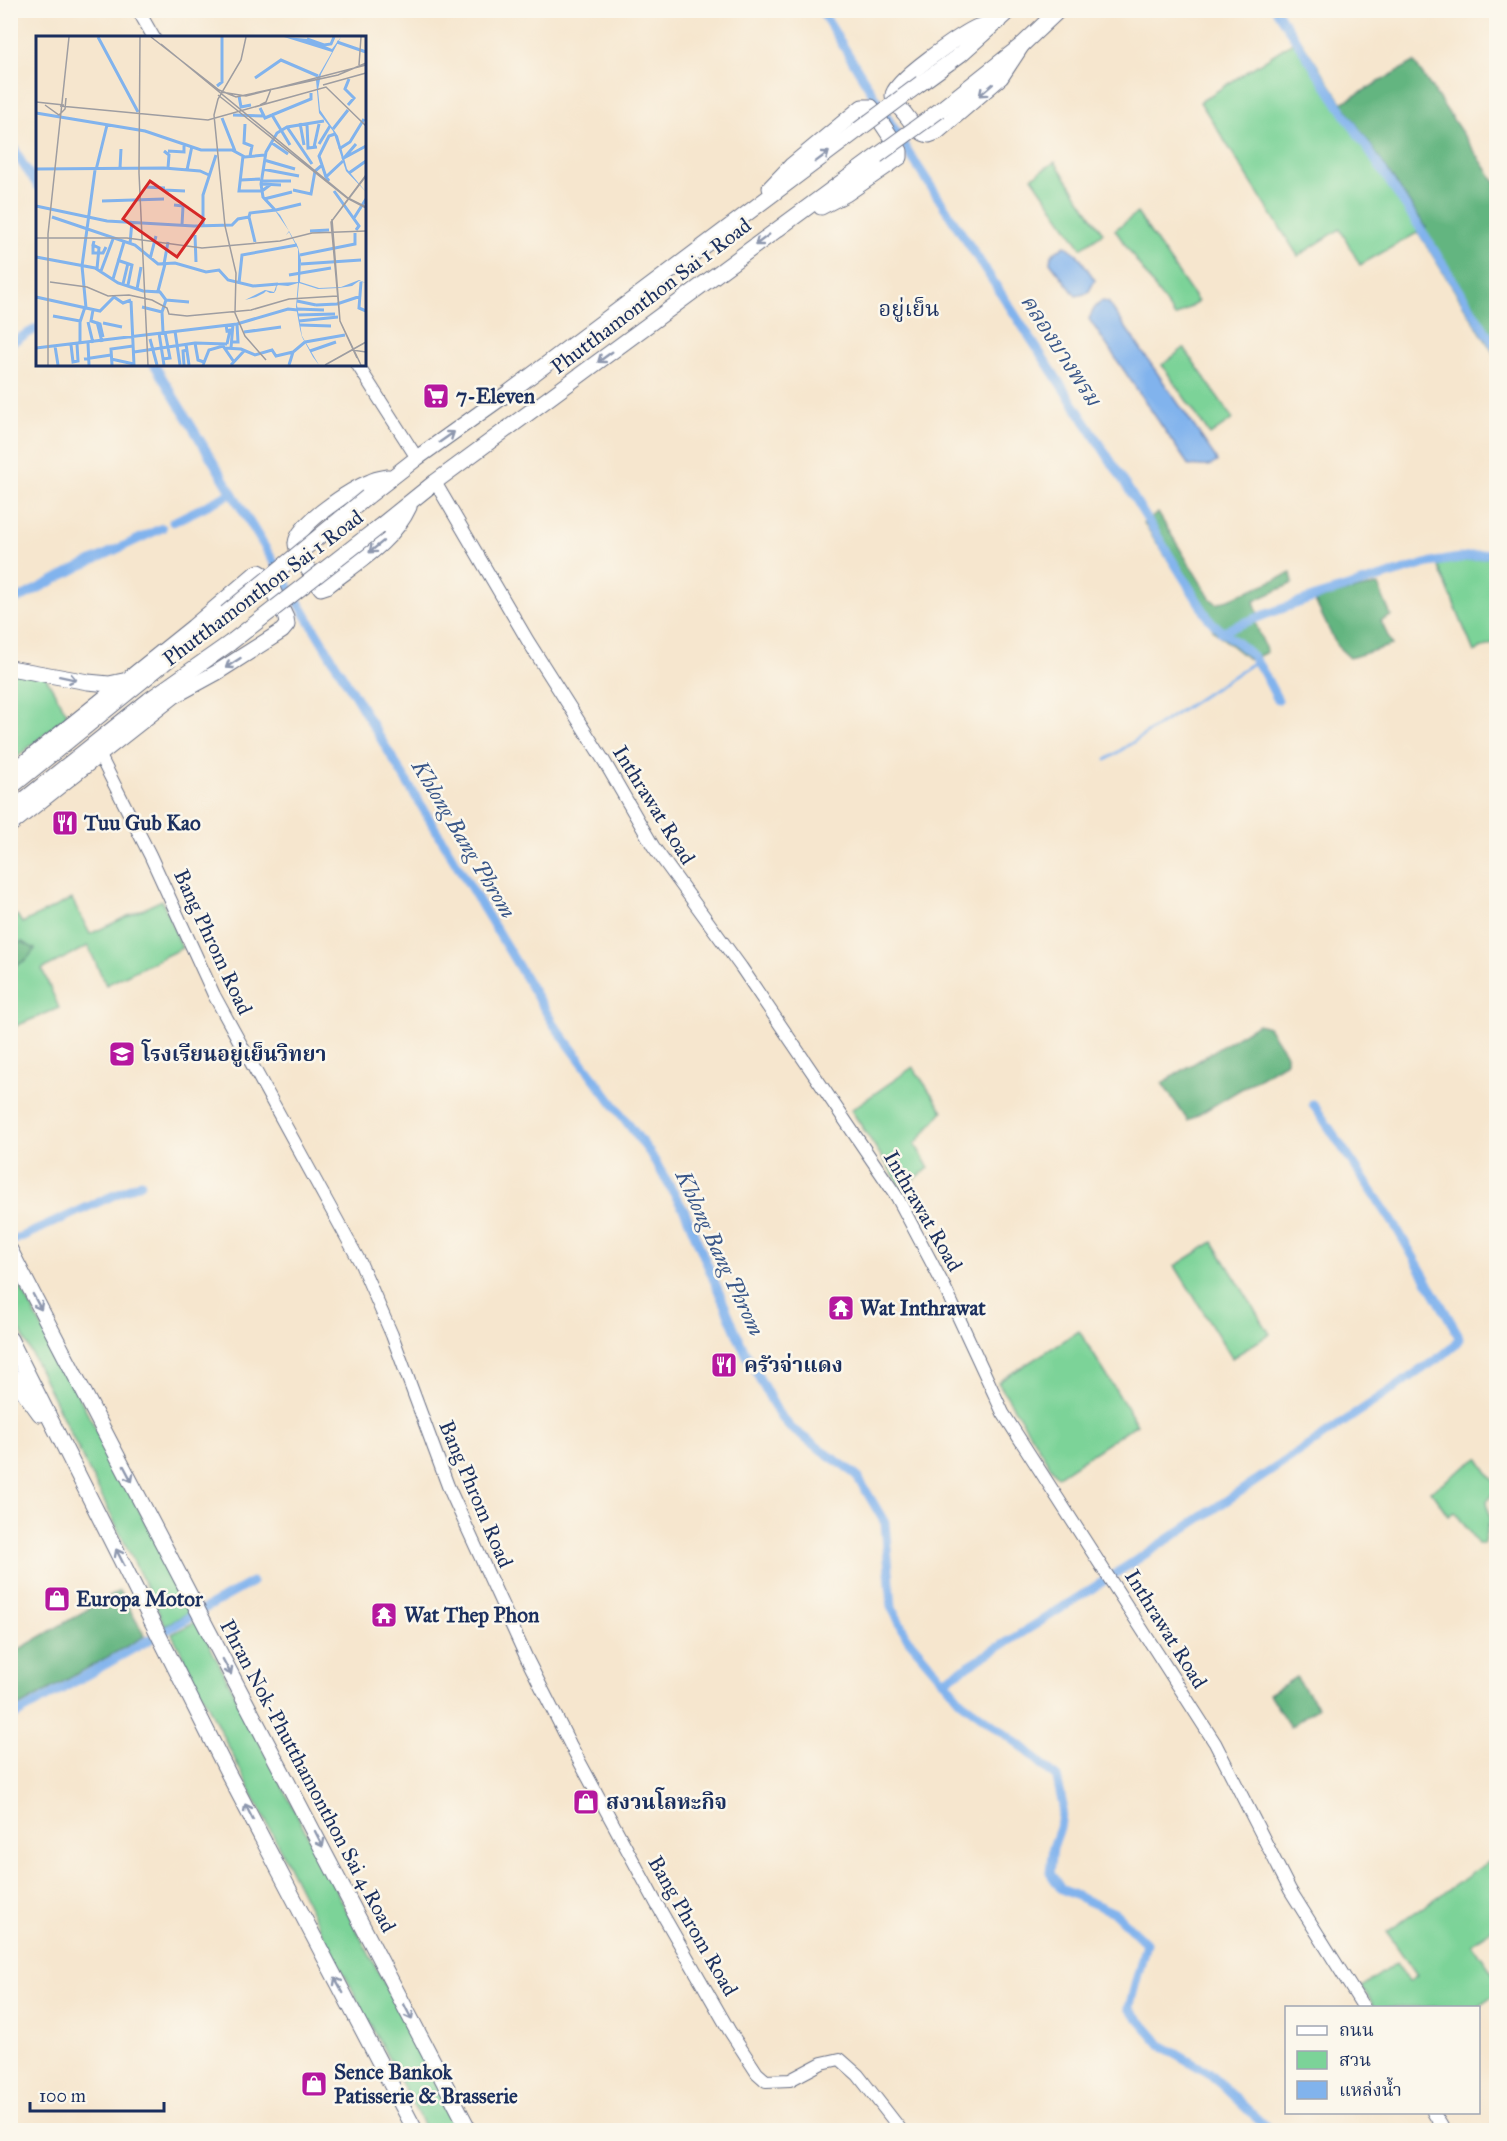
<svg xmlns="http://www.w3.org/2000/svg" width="1507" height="2141" font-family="'IM FELL Great Primer','Noto Serif Thai',serif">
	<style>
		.green { fill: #7bd398; stroke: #4b817b; stroke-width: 1.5 }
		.forest { fill: #64b580; stroke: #40726f; stroke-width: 1.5 }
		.water { fill: #81b3ed; stroke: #4e71a6; stroke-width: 1.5 }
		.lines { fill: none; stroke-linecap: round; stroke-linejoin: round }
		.stream { stroke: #81b3ed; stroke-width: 3 }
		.canal { stroke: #81b3ed; stroke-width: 9 }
		.minor-casing { stroke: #686f85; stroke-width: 14 }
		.major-casing { stroke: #686f85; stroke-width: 17 }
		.minor { stroke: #fff; stroke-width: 12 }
		.major { stroke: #fff; stroke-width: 15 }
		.major-bridge-casing { stroke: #686f85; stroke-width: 17; stroke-linecap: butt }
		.major-bridge { stroke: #fff; stroke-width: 15 }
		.oneway { stroke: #8d97ae }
		.labels { text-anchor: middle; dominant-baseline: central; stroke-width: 5; stroke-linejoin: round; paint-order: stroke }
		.street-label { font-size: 21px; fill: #1b2f5e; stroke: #fbf7ec }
		.poi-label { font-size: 21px; font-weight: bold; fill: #1b2f5e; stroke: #fbf7ec; text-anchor: start }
		.neighbourhood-label { font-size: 22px; fill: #1b2f5e; stroke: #fbf7ec }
		.water-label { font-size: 22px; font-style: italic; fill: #3a5789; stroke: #fbf7ec }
		.inset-river { fill: none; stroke: #81b3ed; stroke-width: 3 }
		.inset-road { fill: none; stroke: #9e9da1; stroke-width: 1.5 }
		.view { fill: #d62828; fill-opacity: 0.15; stroke: #d62828; stroke-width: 3 }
		.inset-edge { fill: none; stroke: #1b2f5e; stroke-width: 3 }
	</style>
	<rect width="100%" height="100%" fill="#fbf7ec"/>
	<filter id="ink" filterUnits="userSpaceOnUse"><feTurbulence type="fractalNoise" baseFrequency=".0167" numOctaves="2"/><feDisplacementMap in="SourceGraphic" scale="12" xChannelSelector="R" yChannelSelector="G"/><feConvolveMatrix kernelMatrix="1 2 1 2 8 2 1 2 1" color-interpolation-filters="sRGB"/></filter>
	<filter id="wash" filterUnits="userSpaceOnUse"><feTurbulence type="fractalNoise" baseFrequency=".008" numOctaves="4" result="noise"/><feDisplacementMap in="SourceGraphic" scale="24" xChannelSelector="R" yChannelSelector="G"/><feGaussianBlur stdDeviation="1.35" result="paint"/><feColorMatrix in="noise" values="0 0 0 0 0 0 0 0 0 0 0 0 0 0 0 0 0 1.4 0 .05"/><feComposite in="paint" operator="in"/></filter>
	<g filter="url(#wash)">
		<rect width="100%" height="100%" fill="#f6e6ce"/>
		<g class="green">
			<path d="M1299,38L1426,228L1360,265L1340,229L1298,256L1200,102Z"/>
			<path d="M1055,162L1103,233L1081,248L1032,177Z"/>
			<path d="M1137,213L1198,302L1175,317L1115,230Z"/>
			<path d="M1184,348L1233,419L1210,435L1162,365Z"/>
			<path d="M1496,556V642L1474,652L1438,565Z"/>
			<path d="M11,672L45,676L68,715L11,762Z"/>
			<path d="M72,899L90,934L162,900L182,948L106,985L88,946L42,969L59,1008L11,1028V969L27,959L22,942L11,946L10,912L14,917L17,915L22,923Z"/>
			<path d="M913,1067L943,1111L915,1144L929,1168L902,1188L851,1110Z"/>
			<path d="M1213,1242L1270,1334L1232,1358L1175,1266Z"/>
			<path d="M10,1267L193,1611L165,1625L11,1312Z"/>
			<path d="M1079,1331L1137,1424L1057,1477L998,1382Z"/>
			<path d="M1478,1458L1495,1483V1490L1487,1501L1490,1519L1483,1544H1478L1455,1512L1448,1515L1431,1491Z"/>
			<path d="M197,1621L460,2130H426L309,1907L172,1634Z"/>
			<path d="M1493,1859L1496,1864V1926L1472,1943L1496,1978V1994L1477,2007H1375L1362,1987L1396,1963L1409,1982L1417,1976L1387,1932Z"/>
		</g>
		<g class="forest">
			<path d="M1414,62L1496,183V357L1418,232L1426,227L1342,103Z"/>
			<path d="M1158,513L1210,598L1217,604L1291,573L1293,583L1254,601L1258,614L1255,622L1267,652L1250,660L1215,632L1144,523Z"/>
			<path d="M1378,585L1391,616L1381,621L1392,645L1350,658L1337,646L1315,601L1336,594Z"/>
			<path d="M22,942L35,949L27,959L11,969V946Z"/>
			<path d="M1258,1024L1268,1027L1286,1054V1062L1188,1121L1162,1083Z"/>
			<path d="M119,1591L145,1636L11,1711V1654Z"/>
			<path d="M1296,1677L1318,1707L1290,1727L1269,1694Z"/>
		</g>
		<g class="water">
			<path d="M1065,245L1077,254L1095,280L1088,293L1076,296L1050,262L1051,255Z"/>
			<path d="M1101,301L1108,302L1214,455L1217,462C1205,470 1202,464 1189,466L1089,319L1094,309Z"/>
		</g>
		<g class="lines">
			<path class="stream" d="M1106,760L1256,661"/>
			<g class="canal">
				<path d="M821,10L911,156L1116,469L1209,619C1222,633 1231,637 1245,649C1260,661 1269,684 1278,700"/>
				<path d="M1276,10L1422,231L1496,348"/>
				<path d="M10,140L22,163L38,186"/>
				<path d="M10,343L38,328"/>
				<path d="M154,364L554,1025L650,1153L685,1212L741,1344L778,1413L792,1429L855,1474L865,1489L885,1523L892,1608L908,1639L961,1701L1024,1748L1057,1778L1063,1806L1060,1828L1053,1847L1050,1873L1061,1889L1115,1913L1146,1943L1129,2008L1161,2045L1209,2073L1269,2130"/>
				<path d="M173,522L232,493"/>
				<path d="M20,598L79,567L162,528"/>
				<path d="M1221,632L1264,615L1321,595L1429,563L1496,552"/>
				<path d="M10,1242L141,1183"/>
				<path d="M943,1681C1114,1579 1278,1466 1443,1355L1454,1346L1459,1339L1458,1334L1396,1227L1313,1104"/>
				<path d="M10,1718L252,1582"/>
				<path d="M1492,2130L1496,2128"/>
			</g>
		</g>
	</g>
	<g filter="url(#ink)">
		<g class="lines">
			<defs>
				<g id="minor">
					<path d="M138,10L154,38"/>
					<path d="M357,364L417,458"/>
					<path d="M435,482L528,641L604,761L653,846L741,967L897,1197L944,1286L1003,1413L1215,1743L1290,1890L1364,2008"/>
					<path d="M99,754L150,855L214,995L360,1262L392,1335L448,1486L527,1659L570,1744L655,1901L729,2030L757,2073L766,2081L790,2080L822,2063L840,2059L858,2075L901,2130"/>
					<path d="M1433,2112L1444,2130"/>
				</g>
				<g id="major">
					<path d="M998,22C990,24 982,25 975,28C961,35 893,81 893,95C893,102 901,109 905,114C912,123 918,133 929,135L937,132L1001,77L1022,45"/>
					<path d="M921,83L961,54L1010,10"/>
					<path d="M940,110L1022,45L1059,10"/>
					<path d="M770,188L792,165L862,107H871L900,151V157L846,194L821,207"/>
					<path d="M388,477C382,478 375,479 370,482C352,489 297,524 296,543C295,552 313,576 318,584L321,588L327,586C356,563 393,542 409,507"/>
					<path d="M367,497L417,458L508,393L858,130"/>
					<path d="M379,527L435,482L877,156"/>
					<path d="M10,668L88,682L109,684L123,681"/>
					<path d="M10,774L193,627L255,574L259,572L266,576L286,618L287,625L282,631L216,673L174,696L10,825"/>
					<path d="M10,788L226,613"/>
					<path d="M10,811L149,700L230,643"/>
					<path d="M10,1250C162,1544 318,1836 469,2130"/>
					<path d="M10,1339L228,1773L415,2130"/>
					<path d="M10,1373L40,1414"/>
				</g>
			</defs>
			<use href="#minor" class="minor-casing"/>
			<use href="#major" class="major-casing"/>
			<use href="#minor" class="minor"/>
			<use href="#major" class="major"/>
			<defs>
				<g id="major-bridge">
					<path d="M858,130L921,83"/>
					<path d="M877,156L940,110"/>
					<path d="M226,613L367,497"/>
					<path d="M230,643L379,527"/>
				</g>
			</defs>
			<use href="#major-bridge" class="major-bridge-casing"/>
			<use href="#major-bridge" class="major-bridge"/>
		</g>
		<defs><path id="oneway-shaft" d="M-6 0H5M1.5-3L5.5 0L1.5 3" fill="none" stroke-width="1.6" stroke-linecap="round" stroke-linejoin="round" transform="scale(1.5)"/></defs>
		<g class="oneway">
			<use href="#oneway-shaft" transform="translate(986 90) rotate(139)"/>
			<use href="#oneway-shaft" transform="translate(822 157) rotate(-37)"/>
			<use href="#oneway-shaft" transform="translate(762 240) rotate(143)"/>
			<use href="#oneway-shaft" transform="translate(605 357) rotate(144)"/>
			<use href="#oneway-shaft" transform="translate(447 437) rotate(-35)"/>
			<use href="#oneway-shaft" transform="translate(376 547) rotate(141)"/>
			<use href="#oneway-shaft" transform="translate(233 663) rotate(147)"/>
			<use href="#oneway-shaft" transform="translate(68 678) rotate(12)"/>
			<use href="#oneway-shaft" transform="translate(37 1302) rotate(62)"/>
			<use href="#oneway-shaft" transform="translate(128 1474) rotate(62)"/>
			<use href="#oneway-shaft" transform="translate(120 1557) rotate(-117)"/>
			<use href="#oneway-shaft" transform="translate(227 1667) rotate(62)"/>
			<use href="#oneway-shaft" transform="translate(249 1812) rotate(-117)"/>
			<use href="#oneway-shaft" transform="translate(319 1839) rotate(63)"/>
			<use href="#oneway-shaft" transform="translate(339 1985) rotate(-118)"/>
			<use href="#oneway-shaft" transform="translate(408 2012) rotate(63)"/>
		</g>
	</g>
	<defs>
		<symbol id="supermarket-square" viewBox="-11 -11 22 22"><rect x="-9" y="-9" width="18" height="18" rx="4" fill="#b5179e" stroke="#fbf7ec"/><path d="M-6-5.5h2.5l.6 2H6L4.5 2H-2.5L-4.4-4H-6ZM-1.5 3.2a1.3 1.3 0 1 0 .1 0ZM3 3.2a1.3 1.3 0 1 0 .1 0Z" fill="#fff"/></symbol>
		<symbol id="restaurant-square" viewBox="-11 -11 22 22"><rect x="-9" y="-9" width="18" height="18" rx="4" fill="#b5179e" stroke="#fbf7ec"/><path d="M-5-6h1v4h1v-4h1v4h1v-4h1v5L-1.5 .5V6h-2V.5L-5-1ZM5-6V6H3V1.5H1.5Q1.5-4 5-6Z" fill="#fff"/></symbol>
		<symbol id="school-square" viewBox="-11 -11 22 22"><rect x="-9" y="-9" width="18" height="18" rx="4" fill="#b5179e" stroke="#fbf7ec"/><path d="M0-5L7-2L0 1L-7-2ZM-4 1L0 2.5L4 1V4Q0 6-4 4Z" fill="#fff"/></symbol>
		<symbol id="temple-square" viewBox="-11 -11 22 22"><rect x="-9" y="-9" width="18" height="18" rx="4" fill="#b5179e" stroke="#fbf7ec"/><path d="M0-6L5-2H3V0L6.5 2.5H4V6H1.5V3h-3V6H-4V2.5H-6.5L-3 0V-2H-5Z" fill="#fff"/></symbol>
		<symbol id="shop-square" viewBox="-11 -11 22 22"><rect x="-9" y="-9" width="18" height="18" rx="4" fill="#b5179e" stroke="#fbf7ec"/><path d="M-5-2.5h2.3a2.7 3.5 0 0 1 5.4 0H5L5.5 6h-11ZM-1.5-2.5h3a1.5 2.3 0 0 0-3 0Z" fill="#fff"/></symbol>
	</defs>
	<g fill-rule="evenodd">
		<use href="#supermarket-square" x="421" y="381" width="30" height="30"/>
		<use href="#restaurant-square" x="50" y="808" width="30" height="30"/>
		<use href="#school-square" x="107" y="1039" width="30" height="30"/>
		<use href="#temple-square" x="826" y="1293" width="30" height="30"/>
		<use href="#restaurant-square" x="709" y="1350" width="30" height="30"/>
		<use href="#shop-square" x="42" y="1584" width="30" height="30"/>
		<use href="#temple-square" x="369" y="1600" width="30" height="30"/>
		<use href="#shop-square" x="571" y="1787" width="30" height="30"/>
		<use href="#shop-square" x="299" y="2069" width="30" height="30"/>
	</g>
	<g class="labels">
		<g class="street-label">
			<text transform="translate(651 296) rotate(-37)">Phutthamonthon Sai 1 Road</text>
			<text transform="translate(263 588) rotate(-37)">Phutthamonthon Sai 1 Road</text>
			<text transform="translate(654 805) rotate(58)">Inthrawat Road</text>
			<text transform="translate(213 942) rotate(65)">Bang Phrom Road</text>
			<text transform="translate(923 1211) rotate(60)">Inthrawat Road</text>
			<text transform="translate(476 1494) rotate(67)">Bang Phrom Road</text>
			<text transform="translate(1166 1629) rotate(58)">Inthrawat Road</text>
			<text transform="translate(308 1776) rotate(62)">Phran Nok-Phutthamonthon Sai 4 Road</text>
			<text transform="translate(693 1926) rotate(60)">Bang Phrom Road</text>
		</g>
		<g class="poi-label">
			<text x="456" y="396">7-Eleven</text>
			<text x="84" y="823">Tuu Gub Kao</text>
			<text x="142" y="1054">โรงเรียนอยู่เย็นวิทยา</text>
			<text x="860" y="1308">Wat Inthrawat</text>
			<text x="744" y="1365">ครัวจ่าแดง</text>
			<text x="76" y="1599">Europa Motor</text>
			<text x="404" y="1615">Wat Thep Phon</text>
			<text x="606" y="1802">สงวนโลหะกิจ</text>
			<text x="334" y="2072">Sence Bankok<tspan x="334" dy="24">Patisserie &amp; Brasserie</tspan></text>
		</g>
		<g class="neighbourhood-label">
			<text x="909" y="308">อยู่เย็น</text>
		</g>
		<g class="water-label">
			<text transform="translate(1061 350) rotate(57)">คลองบางพรม</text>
			<text transform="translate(464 839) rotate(59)">Khlong Bang Phrom</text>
			<text transform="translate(720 1253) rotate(65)">Khlong Bang Phrom</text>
		</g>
	</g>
	<g transform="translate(36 36)">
		<rect width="330" height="330" fill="#f6e6ce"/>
		<path d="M248,1L273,3L296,13L305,1L285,38L282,54L284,74L302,100L311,133L330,156L310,135L297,95L283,77L280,44L296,16ZM238,173L244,179L262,211L265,224L264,246L283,252L305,251L323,244L330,247L323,245L316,250L303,252L282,253L263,247L261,269L266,300L283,329L277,321L266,301L264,293L260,271L262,247L252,250L241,249L240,254L238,257H234L230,255L228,257L220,261L209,264L149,266L209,264L229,254L238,256L241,247L262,246V213L253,196L250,199L253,195Z" fill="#81b3ed"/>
		<path class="inset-river" d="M62,1L102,76M271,3L288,9L295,8L298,1M301,6L330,16M219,42L245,24L282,40M181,50L186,46V1M203,60L205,71L215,69M312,69L318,62L309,53L313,43M224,72L229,82L236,79L254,109M0,77L109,95L165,114H196L209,121L229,119M197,79L228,80M236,79L275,63V57M186,82L199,115M264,87L268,109M209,88L208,107L216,110L214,120M271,88L272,112L281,111M251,91L276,128M297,93L312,74M236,107L252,118M283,108L294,90M278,111L283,88M303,113L314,106L328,83M128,115L133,119L132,132M132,115L148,116V109M207,120L203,155H226L234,149M308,122L320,108M306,123L330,110M228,124L259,133M84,132L85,113M0,133L128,132L164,135L173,139M226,133L263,140M60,134L71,89M151,134L156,110M313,137L330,125M290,141L283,120L293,100L299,98M205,144L224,143M224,145H255M293,145L290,141L307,125M225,148L245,149M109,151L129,152M128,154L149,155M257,154L275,158L279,135L285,130M298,155L323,190L320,194M228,163L256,156M66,165L128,163M138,169L147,170L146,189M0,170L71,185L158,190L196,189L202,183L213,181L214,177L240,174M240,174L265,168M240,175L227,161L225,148L230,116L241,97L251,91L288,85M16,181L99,209L122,228L139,227L170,236L183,234L192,244L217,250L242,248M213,181L219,206M318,182L330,163M167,189V159L180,119M274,195L293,194M159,199L160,226M58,205L57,209L63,212L61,233M94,208L96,185M57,209V217H67L70,211M264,219L319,208V197M0,221L59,232L82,247L107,255L124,256L130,264L126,276M114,223L120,200M81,224L96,229L92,249M128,228L132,206M265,228L325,224M65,235L77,203M253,239L295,232M77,243L88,206M325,246L323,272L330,275M203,247L206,219L261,209M87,248L92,227M101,253L105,231M122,255L129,228M0,261L64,275L78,261L87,267L95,264M130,264L153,266M95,265L98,329M261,265L280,269M280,269L301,268L325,260M106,271L126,276M50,272L46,230L59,134M261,273L288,274M57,274L55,285L64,288L67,301M126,276L127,296M262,279L299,278M17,280L44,285M263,285L302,281M52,286L57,307M61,286L66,306M67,287L86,291M190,289L191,295L194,294L191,308M264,289L295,290M139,295L144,329M208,296L245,291M123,297L128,329M114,303L121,329M196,306H202L201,288M269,306L309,299M44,307V286L49,271M52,307L53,329M159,307L162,324L168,326M150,308L153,329M35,309L37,326L42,325L41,308M19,310L22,329M0,312L201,288L252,273L262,274M188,312L205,313L219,319L236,314L240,320L257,316M195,312L197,288M274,315L300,306M98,316L159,307L191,308M48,323L75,319M75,323L98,328M127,323L134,322L129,296M76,329L75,313L97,310M148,329L147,315L151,314M167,329L173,314L187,310L198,326M195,329L208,315M253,329L257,316L269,306"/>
		<path class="inset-road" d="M104,1L103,137L112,329M115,1L183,54L200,61L302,39L330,27M210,1L205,24L182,63L178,79L189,190L200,237L199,277L209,300L230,324M125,8L312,162L330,171M323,29L325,1M287,49L330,37M185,56L210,60L330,29M182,59L311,162M0,66L28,69M9,69L23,79L29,73L30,62M224,69L230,66L235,53M24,70L172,84L290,51L330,90M311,162L330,172M296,183L304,285L325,329M295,186L330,139M0,202H91L166,212L244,205L276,197L330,195M14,246L51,251L72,260L93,259L116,264L131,272L133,278L151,280L215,274L253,263L301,260M321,322L304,285L295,186L330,140M12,329V198L33,1M289,329L316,314L330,316M289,329L330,306"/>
		<path class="view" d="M114,145L168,183L141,221L87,183Z"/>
		<rect width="330" height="330" class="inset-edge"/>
	</g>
	<rect width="1507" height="2141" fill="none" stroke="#fbf7ec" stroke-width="36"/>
	<rect x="1285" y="2006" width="195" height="108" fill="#fbf7ec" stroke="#a1a7b3" stroke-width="1.5"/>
	<rect x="1297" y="2026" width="30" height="9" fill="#ffffff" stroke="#a1a7b3" stroke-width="1.5"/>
	<text x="1339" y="2036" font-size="18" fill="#1b2f5e">ถนน</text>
	<rect x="1297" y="2051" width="30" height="18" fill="#7bd398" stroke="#a1a7b3" stroke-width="1.5"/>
	<text x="1339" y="2066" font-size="18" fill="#1b2f5e">สวน</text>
	<rect x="1297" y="2081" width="30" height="18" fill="#81b3ed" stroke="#a1a7b3" stroke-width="1.5"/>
	<text x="1339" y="2096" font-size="18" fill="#1b2f5e">แหล่งน้ำ</text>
	<path d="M30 2102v9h134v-9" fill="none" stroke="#1b2f5e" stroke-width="3"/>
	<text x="39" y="2102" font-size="18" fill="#1b2f5e" stroke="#fbf7ec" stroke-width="4.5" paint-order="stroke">100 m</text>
</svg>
